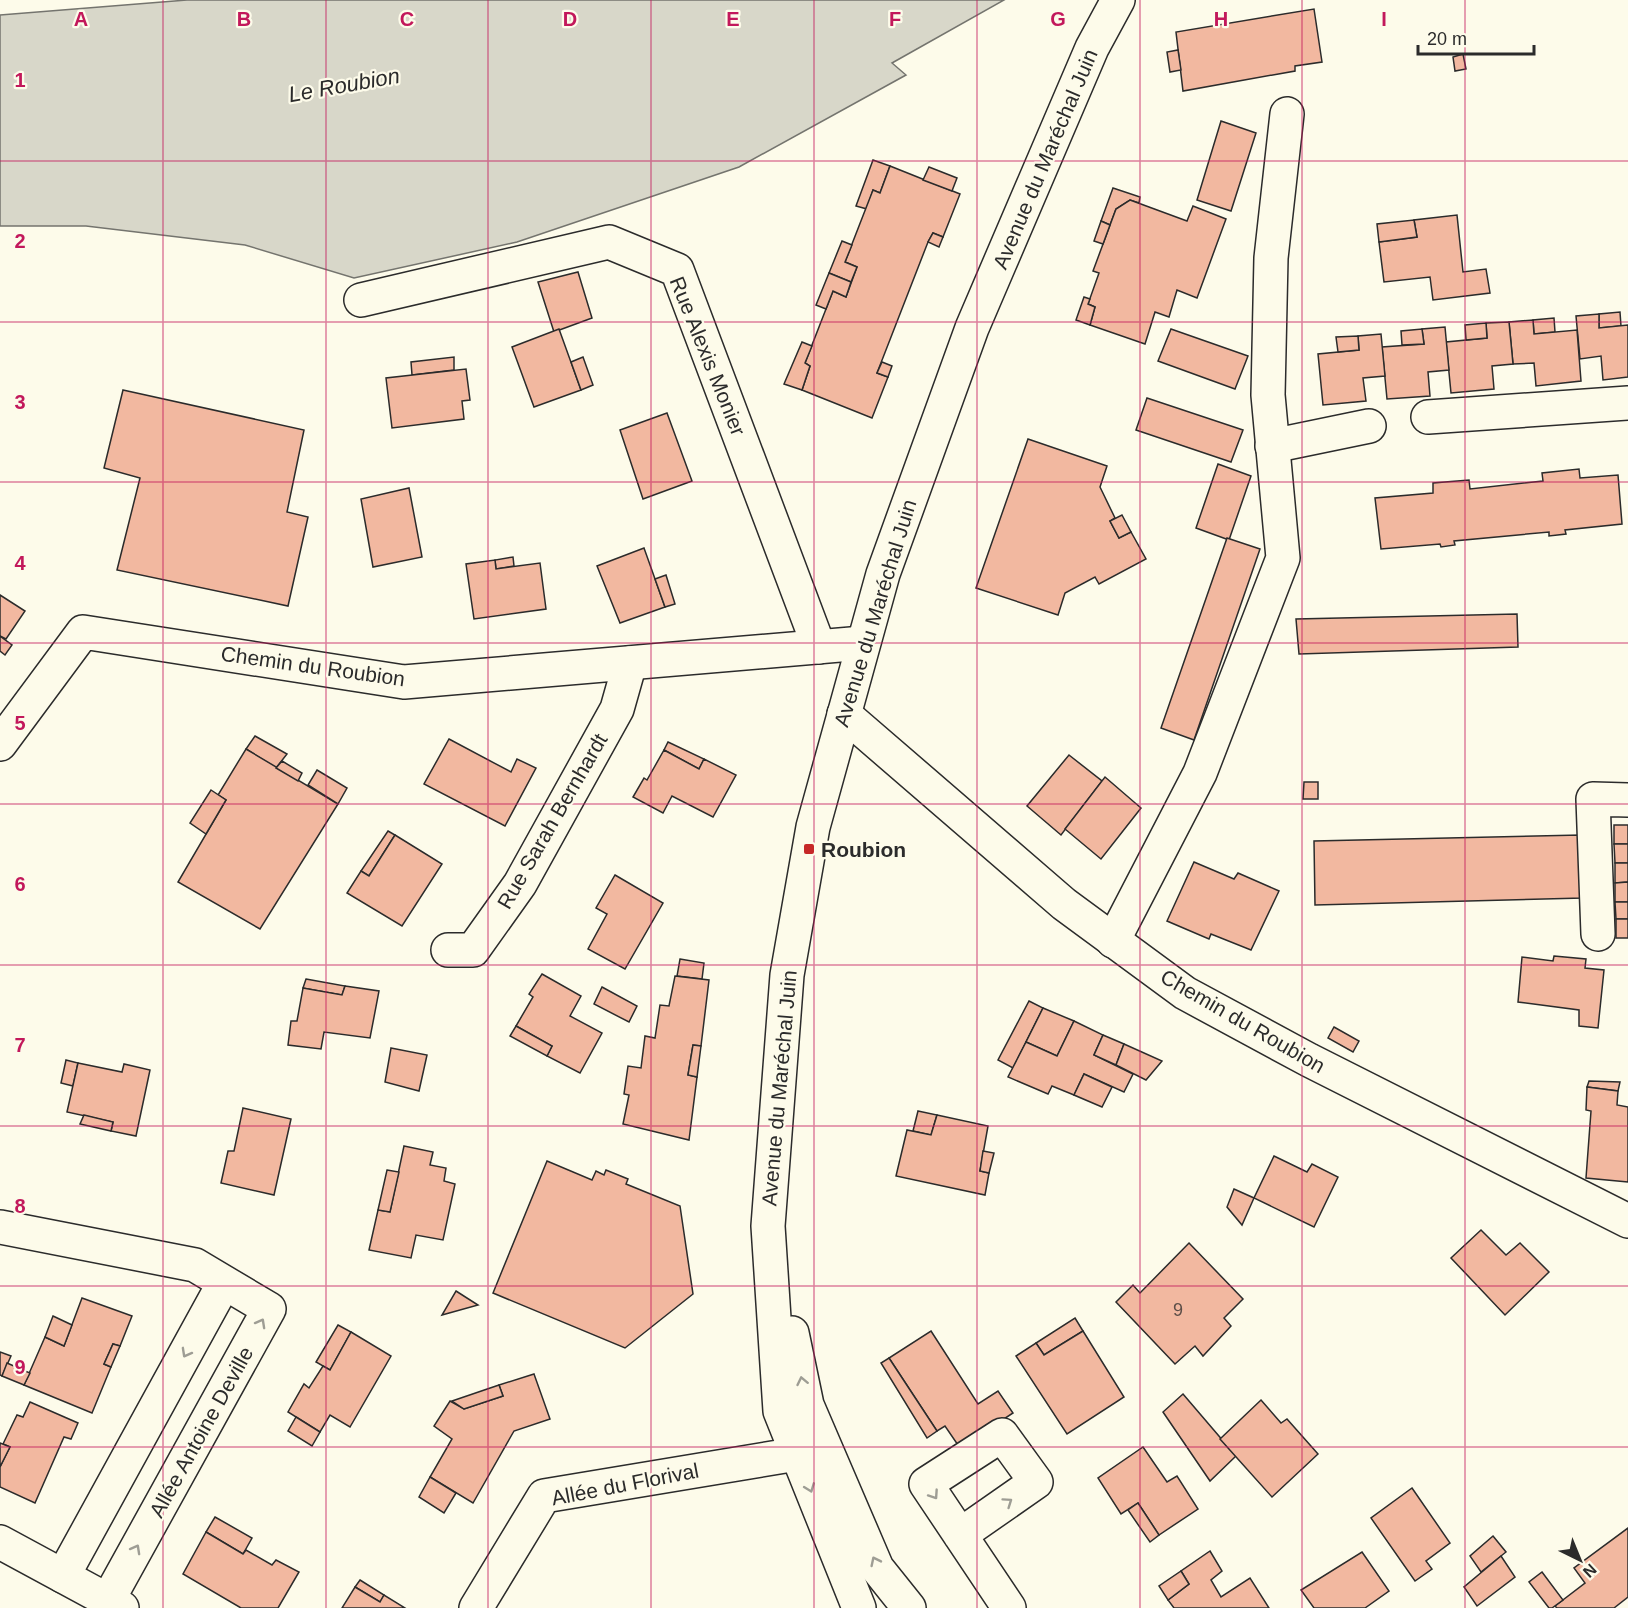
<svg xmlns="http://www.w3.org/2000/svg" width="1628" height="1608" font-family="Helvetica,sans-serif">
	<style>
		.water { fill: #d8d7c9; stroke: #74746e; stroke-width: 1.5 }
		.building { fill: #f2b8a0; stroke: #2b2b2b; stroke-width: 1.5 }
		.lines { fill: none; stroke-linecap: round; stroke-linejoin: round }
		.minor-casing { stroke: #2b2b2b; stroke-width: 36 }
		.secondary-casing { stroke: #2b2b2b; stroke-width: 36 }
		.minor { stroke: #fdfbea; stroke-width: 33 }
		.secondary { stroke: #fdfbea; stroke-width: 33 }
		.oneway { stroke: #9e9d94 }
		.grid { fill: none; stroke: #c2185b; stroke-width: 1.5; stroke-opacity: 0.55 }
		.poi-dot { fill: #c62828; stroke: #fdfbea; stroke-width: 2 }
		.labels { text-anchor: middle; dominant-baseline: central; stroke-width: 4.5; stroke-linejoin: round; paint-order: stroke }
		.number-label { font-size: 18px; fill: #5d4e48 }
		.street-label { font-size: 21px; fill: #2b2b2b; stroke: #fdfbea }
		.poi-label { font-size: 21px; font-weight: bold; fill: #2b2b2b; stroke: #fdfbea; text-anchor: start }
		.water-label { font-size: 22px; font-style: italic; fill: #2b2b2b; stroke: #fdfbea }
		.grid-label { font-size: 20px; text-anchor: middle; font-weight: bold; fill: #c2185b; stroke: #fdfbea; stroke-width: 4.5; stroke-linejoin: round; paint-order: stroke }
	</style>
	<rect width="100%" height="100%" fill="#fdfbea"/>
	<path class="water" d="M187,0H1004L892,63L906,75L739,167L517,242L354,278L245,245L86,226H0V15Z"/>
	<g class="building">
		<path d="M1314,9L1322,62L1295,66V71L1183,91L1176,32Z"/>
		<path d="M1178,50L1181,70L1170,72L1167,52Z"/>
		<path d="M1463,54L1466,69L1455,71L1453,57Z"/>
		<path d="M1221,121L1256,133L1231,211L1197,200Z"/>
		<path d="M873,160L890,166L880,193L873,190L867,209L856,206Z"/>
		<path d="M890,166L960,194L943,237L933,233L928,242L877,373L888,377L872,418L802,390L810,366L805,363L833,291L846,297L857,267L845,262L873,190L880,193Z"/>
		<path d="M929,167L957,178L952,191L923,180Z"/>
		<path d="M1113,188L1140,197L1139,203L1130,200L1116,209L1110,225L1101,221Z"/>
		<path d="M1130,200L1187,221L1193,206L1226,219L1197,298L1177,290L1169,317L1155,312L1145,344L1090,325L1095,307L1088,304L1099,273L1093,271L1116,209Z"/>
		<path d="M1457,215L1463,272L1486,269L1490,293L1433,300L1430,277L1384,282L1379,242L1417,237L1414,220Z"/>
		<path d="M1414,220L1417,237L1379,242L1377,224Z"/>
		<path d="M1101,221L1110,225L1103,244L1094,241Z"/>
		<path d="M933,233L943,237L939,247L928,242Z"/>
		<path d="M842,241L852,245L845,262L857,267L851,282L829,273Z"/>
		<path d="M578,272L592,318L554,332L538,282Z"/>
		<path d="M829,273L851,282L846,297L833,291L826,309L816,305Z"/>
		<path d="M1084,297L1090,299L1088,304L1095,307L1090,325L1076,320Z"/>
		<path d="M1620,312L1621,326L1599,328V314Z"/>
		<path d="M1599,314V328L1628,325V377L1603,380L1601,356L1580,359L1576,316Z"/>
		<path d="M1554,318L1555,332L1534,334L1533,320Z"/>
		<path d="M1533,320L1534,334L1577,330L1581,381L1536,386L1534,363L1513,364L1509,322Z"/>
		<path d="M1509,322L1513,364L1492,366L1494,389L1451,393L1446,342L1487,338L1486,323Z"/>
		<path d="M1486,323L1487,338L1466,340L1465,325Z"/>
		<path d="M1445,327L1449,370L1428,372L1430,396L1387,399L1382,347L1424,344L1422,329Z"/>
		<path d="M559,329L581,390L534,407L512,347Z"/>
		<path d="M1171,329L1248,356L1235,389L1158,361Z"/>
		<path d="M1422,329L1424,344L1402,345L1401,331Z"/>
		<path d="M1381,334L1385,376L1363,378L1366,401L1323,405L1318,354L1359,350L1358,336Z"/>
		<path d="M1358,336L1359,350L1338,352L1336,337Z"/>
		<path d="M802,342L812,346L805,363L810,366L802,390L784,384Z"/>
		<path d="M454,357V370L412,375L411,362Z"/>
		<path d="M583,357L593,385L581,390L571,362Z"/>
		<path d="M882,362L892,366L888,377L877,373Z"/>
		<path d="M466,369L470,400L462,401L464,419L392,428L386,378Z"/>
		<path d="M123,390L304,430L287,512L308,517L288,606L117,570L140,478L104,468Z"/>
		<path d="M1147,398L1243,430L1231,462L1136,430Z"/>
		<path d="M667,413L692,481L643,499L620,430Z"/>
		<path d="M1028,439L1107,466L1100,487L1115,518L1110,521L1119,538L1131,532L1146,559L1099,584L1095,577L1065,593L1058,615L976,588Z"/>
		<path d="M1218,464L1251,476L1229,540L1196,528Z"/>
		<path d="M1579,469L1580,478L1618,475L1622,524L1565,530L1566,534L1549,536V532L1454,541L1455,545L1441,547L1440,544L1381,549L1375,498L1433,493V483L1469,480L1470,489L1543,481L1542,473Z"/>
		<path d="M409,488L422,557L373,567L361,499Z"/>
		<path d="M1122,515L1131,532L1119,538L1110,521Z"/>
		<path d="M1227,538L1260,549L1194,740L1161,728Z"/>
		<path d="M644,548L665,607L620,623L597,566Z"/>
		<path d="M513,557L514,566L496,569L495,560Z"/>
		<path d="M495,560L496,569L540,563L546,609L474,619L466,564Z"/>
		<path d="M666,575L675,604L665,607L655,579Z"/>
		<path d="M0,595L25,611L6,639L0,636Z"/>
		<path d="M1517,614L1518,647L1299,654L1296,619Z"/>
		<path d="M0,636L12,645L5,655L0,651Z"/>
		<path d="M255,736L287,754L276,768L246,749Z"/>
		<path d="M449,739L511,772L517,759L536,768L505,826L424,784Z"/>
		<path d="M668,742L704,759L699,769L664,750Z"/>
		<path d="M246,749L338,804L260,929L178,882L226,800L218,795Z"/>
		<path d="M664,750L699,769L704,759L736,775L713,817L672,796L663,813L633,797L644,778L647,780Z"/>
		<path d="M1069,755L1102,781L1061,835L1027,806Z"/>
		<path d="M282,761L302,773L298,781L276,768Z"/>
		<path d="M317,770L347,788L338,804L308,785Z"/>
		<path d="M1105,777L1141,808L1101,859L1065,829Z"/>
		<path d="M1304,782H1318V799H1303Z"/>
		<path d="M211,790L226,800L206,834L190,823Z"/>
		<rect x="1614" y="825" width="14" height="19"/>
		<path d="M388,831L395,835L369,876L361,871Z"/>
		<path d="M395,835L442,864L402,926L347,893L361,871L369,876Z"/>
		<path d="M1581,835L1583,898L1315,905L1314,841Z"/>
		<path d="M1614,844H1628V863H1615Z"/>
		<path d="M1194,862L1234,879L1238,873L1279,891L1251,950L1211,934L1209,939L1167,921Z"/>
		<path d="M1615,863H1628V882L1615,883Z"/>
		<path d="M615,875L663,903L625,969L588,949L607,914L596,908Z"/>
		<path d="M1628,882V902H1615V883Z"/>
		<path d="M1615,902H1628V919H1616Z"/>
		<rect x="1616" y="919" width="12" height="19"/>
		<path d="M1554,956L1586,959L1585,968L1604,970L1598,1028L1579,1026V1010L1518,1002L1522,957L1553,961Z"/>
		<path d="M680,959L704,963L702,979L677,976Z"/>
		<path d="M542,974L581,996L570,1016L602,1033L580,1073L547,1056L552,1046L516,1026L533,997L529,994Z"/>
		<path d="M675,976L709,980L701,1046L693,1045L688,1075L697,1077L689,1140L623,1124L629,1095L624,1094L628,1066L641,1068L645,1036L655,1038L660,1005L669,1006Z"/>
		<path d="M306,979L345,986L342,995L303,988Z"/>
		<path d="M345,986L379,991L370,1038L324,1032L321,1049L288,1045L291,1021H297L303,988L342,995Z"/>
		<path d="M602,987L637,1006L629,1022L594,1004Z"/>
		<path d="M1029,1001L1043,1008L1013,1068L998,1060Z"/>
		<path d="M1043,1008L1074,1021L1057,1056L1026,1042Z"/>
		<path d="M1074,1021L1103,1035L1094,1055L1133,1074L1124,1092L1084,1074L1074,1095L1052,1086L1048,1094L1008,1077L1026,1042L1057,1056Z"/>
		<path d="M516,1026L552,1046L547,1056L510,1036Z"/>
		<path d="M1334,1027L1359,1041L1353,1052L1328,1038Z"/>
		<path d="M1103,1035L1124,1044L1116,1065L1094,1055Z"/>
		<path d="M1124,1044L1162,1061L1146,1080L1116,1065Z"/>
		<path d="M693,1045L701,1046L697,1077L688,1075Z"/>
		<path d="M391,1048L427,1055L419,1091L385,1082Z"/>
		<path d="M66,1060L78,1063L73,1086L61,1083Z"/>
		<path d="M78,1063L122,1072L124,1064L150,1070L136,1136L111,1131L113,1122L67,1112Z"/>
		<path d="M1084,1074L1112,1087L1102,1107L1074,1095Z"/>
		<path d="M1589,1081L1620,1082L1618,1091L1587,1087Z"/>
		<path d="M1587,1087L1618,1091L1617,1105L1628,1107V1182L1586,1178L1591,1111L1586,1110Z"/>
		<path d="M243,1108L291,1119L274,1195L221,1183L228,1151H234Z"/>
		<path d="M918,1111L937,1115L931,1135L913,1131Z"/>
		<path d="M84,1115L113,1122L111,1131L80,1124Z"/>
		<path d="M937,1115L988,1126L980,1171L989,1173L985,1195L896,1176L907,1130L931,1135Z"/>
		<path d="M404,1146L433,1152L430,1165L446,1168L444,1181L455,1184L443,1240L416,1235L411,1258L369,1250L378,1210L390,1212Z"/>
		<path d="M983,1151L994,1153L989,1173L980,1171Z"/>
		<path d="M1274,1156L1307,1172L1312,1164L1338,1177L1314,1227L1254,1198Z"/>
		<path d="M547,1161L592,1180L596,1171L604,1175L606,1170L628,1179L626,1184L680,1206L693,1294L625,1348L493,1293Z"/>
		<path d="M387,1170L399,1172L390,1212L378,1210Z"/>
		<path d="M1234,1189L1254,1198L1242,1225L1227,1207Z"/>
		<path d="M1481,1230L1506,1255L1520,1243L1549,1272L1505,1315L1451,1258Z"/>
		<path d="M1189,1243L1243,1299L1224,1318L1231,1326L1203,1356L1195,1346L1175,1364L1116,1302L1133,1285L1140,1293Z"/>
		<path d="M456,1291L478,1305L442,1315Z"/>
		<path d="M82,1298L132,1316L120,1346L113,1344L104,1364L111,1367L92,1413L24,1385L45,1337L64,1346Z"/>
		<path d="M53,1316L72,1325L64,1346L45,1337Z"/>
		<path d="M1075,1318L1083,1331L1044,1355L1036,1343Z"/>
		<path d="M338,1325L351,1332L330,1370L316,1362Z"/>
		<path d="M931,1331L978,1404L998,1391L1013,1413L960,1448L945,1426L937,1431L889,1358Z"/>
		<path d="M1083,1331L1124,1397L1067,1434L1016,1356L1036,1343L1044,1355Z"/>
		<path d="M351,1332L391,1356L350,1427L330,1415L320,1432L288,1412L304,1384L309,1388L323,1366L330,1370Z"/>
		<path d="M113,1344L120,1346L111,1367L104,1364Z"/>
		<path d="M0,1352L11,1356L2,1376L0,1375Z"/>
		<path d="M889,1358L937,1431L927,1438L881,1363Z"/>
		<path d="M7,1363L30,1373L24,1385L2,1376Z"/>
		<path d="M534,1374L550,1419L514,1431L473,1503L430,1477L452,1439L434,1426L450,1401L464,1409L503,1396L499,1385Z"/>
		<path d="M499,1385L503,1396L464,1409L452,1401Z"/>
		<path d="M1183,1394L1236,1456L1210,1481L1163,1412Z"/>
		<path d="M1261,1400L1281,1423L1287,1419L1318,1454L1272,1497L1220,1439Z"/>
		<path d="M30,1402L78,1423L71,1439L64,1437L35,1503L0,1487V1467L10,1447L3,1444L17,1415L23,1417Z"/>
		<path d="M296,1417L320,1432L312,1446L288,1431Z"/>
		<path d="M0,1443L10,1447L0,1467Z"/>
		<path d="M1143,1447L1167,1482L1177,1476L1198,1509L1159,1535L1138,1503L1121,1514L1098,1478Z"/>
		<path d="M430,1477L456,1493L444,1513L419,1497Z"/>
		<path d="M1412,1488L1450,1543L1426,1561L1432,1569L1415,1581L1371,1518Z"/>
		<path d="M1138,1503L1159,1535L1150,1542L1128,1510Z"/>
		<path d="M215,1517L252,1538L243,1554L206,1532Z"/>
		<path d="M1628,1528V1597L1614,1608H1557L1555,1606L1585,1583L1574,1568Z"/>
		<path d="M206,1532L243,1554L246,1550L272,1565L276,1560L299,1572L278,1608H241L183,1574Z"/>
		<path d="M1493,1536L1506,1552L1481,1572L1470,1556Z"/>
		<path d="M1210,1551L1222,1571L1211,1580L1221,1597L1250,1578L1269,1608H1174L1168,1600L1189,1584L1181,1571Z"/>
		<path d="M1362,1552L1389,1591L1365,1608H1314L1301,1590Z"/>
		<path d="M1501,1556L1515,1577L1477,1606L1464,1587Z"/>
		<path d="M1181,1571L1189,1584L1168,1600L1159,1586Z"/>
		<path d="M1542,1572L1563,1600L1552,1608H1549L1529,1582Z"/>
		<path d="M360,1580L384,1595L380,1602L355,1587Z"/>
		<path d="M355,1587L380,1602L384,1595L405,1608H342Z"/>
	</g>
	<g class="lines">
		<defs>
			<g id="minor">
				<path d="M361,300L609,242L677,270L819,647"/>
				<path d="M1428,417L1628,403"/>
				<path d="M1272,446L1369,426"/>
				<path d="M844,714L1064,904L1185,993L1309,1060L1628,1221"/>
				<path d="M0,744L83,632L404,682L863,643"/>
				<path d="M1598,934L1593,799L1628,800"/>
				<path d="M1113,941L1200,773L1283,558L1268,395L1271,258L1287,114"/>
				<path d="M448,950H473L520,884L617,709L630,663"/>
				<path d="M0,1227L195,1265L269,1309L108,1600"/>
				<path d="M960,1535L1036,1482L1002,1435L926,1484L1009,1608"/>
				<path d="M0,1542L122,1608"/>
				<path d="M63,1576L224,1283"/>
				<path d="M476,1608L544,1496L797,1454"/>
			</g>
			<g id="secondary">
				<path d="M792,1333L807,1405L868,1547L877,1568L909,1608"/>
				<path d="M859,1608L780,1411L768,1226L787,975L813,827L883,574L972,328L1092,48L1118,0"/>
			</g>
		</defs>
		<use href="#minor" class="minor-casing"/>
		<use href="#secondary" class="secondary-casing"/>
		<use href="#minor" class="minor"/>
		<use href="#secondary" class="secondary"/>
	</g>
	<defs><path id="oneway-chevron" d="M-2-3.5L2.5 0L-2 3.5" fill="none" stroke-width="1.6" stroke-linecap="round" stroke-linejoin="round" transform="scale(1.5)"/></defs>
	<g class="oneway">
		<use href="#oneway-chevron" transform="translate(261 1323) rotate(-61)"/>
		<use href="#oneway-chevron" transform="translate(186 1353) rotate(119)"/>
		<use href="#oneway-chevron" transform="translate(802 1381) rotate(-102)"/>
		<use href="#oneway-chevron" transform="translate(810 1488) rotate(69)"/>
		<use href="#oneway-chevron" transform="translate(934 1495) rotate(56)"/>
		<use href="#oneway-chevron" transform="translate(1008 1502) rotate(-35)"/>
		<use href="#oneway-chevron" transform="translate(136 1549) rotate(-61)"/>
		<use href="#oneway-chevron" transform="translate(875 1561) rotate(-116)"/>
	</g>
	<path class="grid" d="M163,0V1608M326,0V1608M488,0V1608M651,0V1608M814,0V1608M977,0V1608M1140,0V1608M1302,0V1608M1465,0V1608M0,161H1628M0,322H1628M0,482H1628M0,643H1628M0,804H1628M0,965H1628M0,1126H1628M0,1286H1628M0,1447H1628"/>
	<rect class="poi-dot" x="803" y="843" width="12" height="12" rx="3"/>
	<g class="labels">
		<g class="number-label">
			<text x="1178" y="1310">9</text>
		</g>
		<g class="street-label">
			<text transform="translate(1045 159) rotate(-67)">Avenue du Maréchal Juin</text>
			<text transform="translate(708 356) rotate(68)">Rue Alexis Monier</text>
			<text transform="translate(875 613) rotate(-73)">Avenue du Maréchal Juin</text>
			<text transform="translate(313 666) rotate(8)">Chemin du Roubion</text>
			<text transform="translate(552 821) rotate(-60)">Rue Sarah Bernhardt</text>
			<text transform="translate(1243 1021) rotate(30)">Chemin du Roubion</text>
			<text transform="translate(779 1088) rotate(-85)">Avenue du Maréchal Juin</text>
			<text transform="translate(201 1432) rotate(-61)">Allée Antoine Deville</text>
			<text transform="translate(625 1484) rotate(-11)">Allée du Florival</text>
		</g>
		<g class="poi-label">
			<text x="821" y="849">Roubion</text>
		</g>
		<g class="water-label">
			<text transform="translate(344 85) rotate(-10)">Le Roubion</text>
		</g>
	</g>
	<g class="grid-label">
		<text x="81" y="26">A</text>
		<text x="244" y="26">B</text>
		<text x="407" y="26">C</text>
		<text x="570" y="26">D</text>
		<text x="733" y="26">E</text>
		<text x="895" y="26">F</text>
		<text x="1058" y="26">G</text>
		<text x="1221" y="26">H</text>
		<text x="1384" y="26">I</text>
		<text x="20" y="87">1</text>
		<text x="20" y="248">2</text>
		<text x="20" y="409">3</text>
		<text x="20" y="570">4</text>
		<text x="20" y="730">5</text>
		<text x="20" y="891">6</text>
		<text x="20" y="1052">7</text>
		<text x="20" y="1213">8</text>
		<text x="20" y="1374">9</text>
	</g>
	<g transform="translate(1580 1560) rotate(137)" stroke="#fdfbea" stroke-width="4.5" paint-order="stroke">
	<path d="M0-4.5L10 22L0 15L-10 22Z" fill="#2b2b2b"/>
	<text y="-9" font-size="16" font-weight="bold" text-anchor="middle" fill="#2b2b2b">N</text>
	</g>
	<path d="M1418 45v9h116v-9" fill="none" stroke="#2b2b2b" stroke-width="3"/>
	<text x="1427" y="45" font-size="18" fill="#2b2b2b" stroke="#fdfbea" stroke-width="4.5" paint-order="stroke">20 m</text>
</svg>
